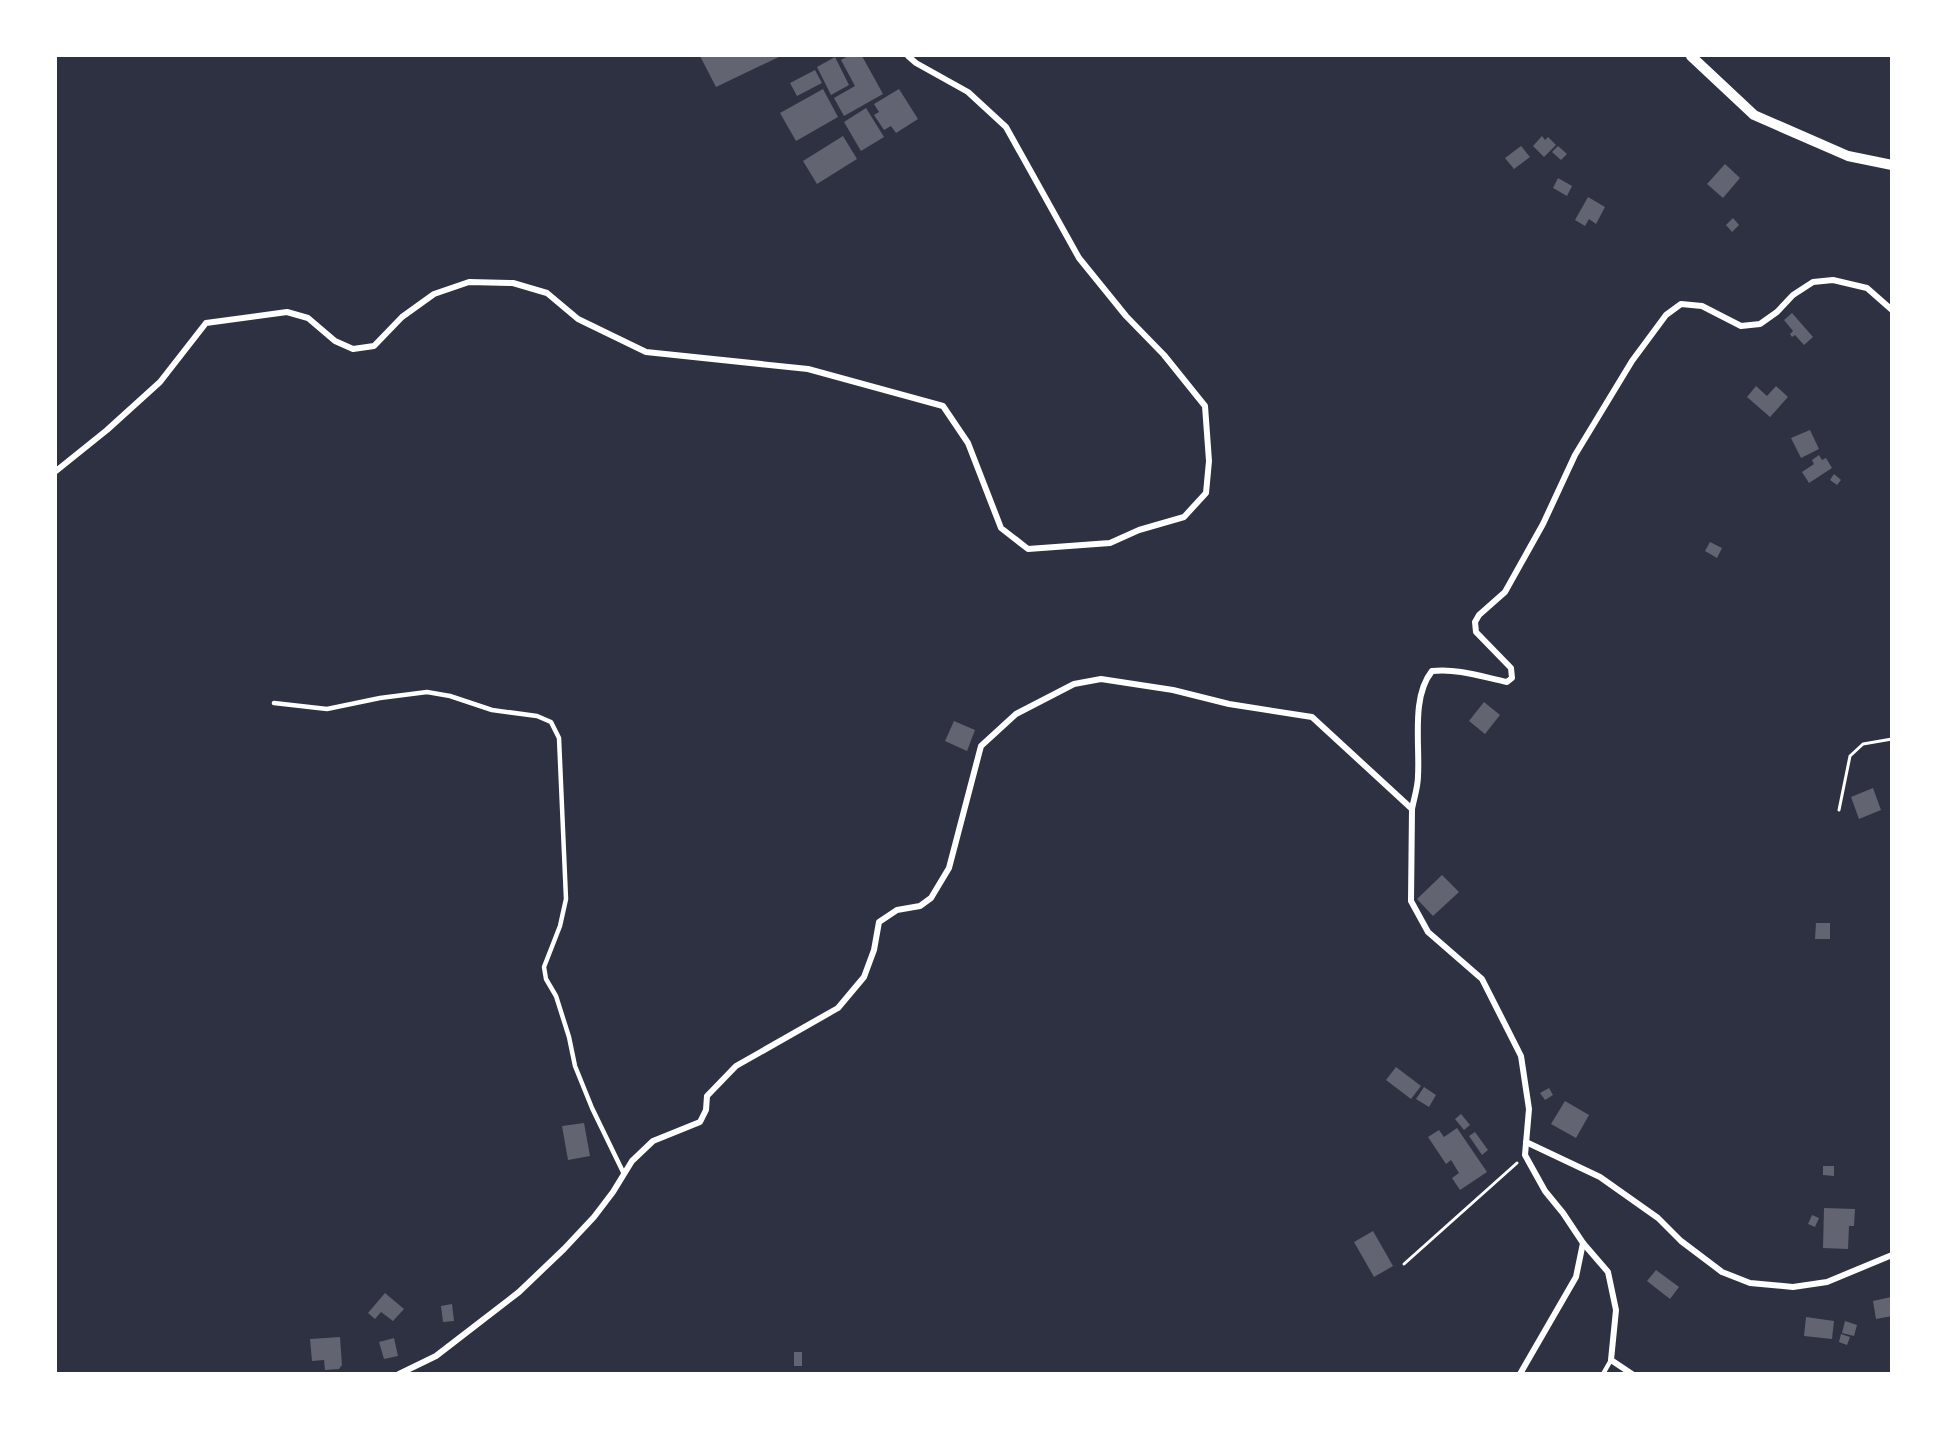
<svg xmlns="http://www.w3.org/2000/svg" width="1947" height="1429" font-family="Overpass,sans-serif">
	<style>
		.building { fill: #626471 }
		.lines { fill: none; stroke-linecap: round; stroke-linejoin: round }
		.path { stroke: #fff; stroke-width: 3 }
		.service { stroke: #fff; stroke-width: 4.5 }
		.minor { stroke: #fff; stroke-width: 6 }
		.tertiary { stroke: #fff; stroke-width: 10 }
	</style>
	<rect width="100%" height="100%" fill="#2d3142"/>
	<g class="building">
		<path d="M700,56H781L716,87Z"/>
		<path d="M848,56H862L883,94L844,116L834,98L855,86L841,60Z"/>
		<path d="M835,57L849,85L831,95L817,67Z"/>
		<path d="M815,70L822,83L797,96L790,83Z"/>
		<path d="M823,89L838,117L796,141L780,113Z"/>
		<path d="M899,89L918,119L896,133L891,126L884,130L874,115L879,112L874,104Z"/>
		<path d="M866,108L884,137L861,151L844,122Z"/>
		<path d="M843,136L857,159L817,184L803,161Z"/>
		<path d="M1542,136L1545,140L1548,137L1556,145L1544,157L1533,146Z"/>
		<path d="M1521,146L1530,157L1514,169L1505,158Z"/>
		<path d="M1558,146L1567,154L1561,160L1552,152Z"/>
		<path d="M1725,164L1740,178L1723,198L1707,184Z"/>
		<path d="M1558,178L1572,186L1567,196L1553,188Z"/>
		<path d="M1588,197L1605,207L1596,224L1589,219L1585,226L1575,220Z"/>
		<path d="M1733,218L1739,225L1732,232L1726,225Z"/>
		<path d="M1792,313L1813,337L1804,345L1795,335L1792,337L1790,334L1793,331L1784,320Z"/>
		<path d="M1756,386L1767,396L1776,386L1788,397L1770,417L1747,397Z"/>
		<path d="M1810,430L1819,449L1801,458L1791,438Z"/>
		<path d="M1819,455L1822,460L1826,458L1832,468L1809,483L1802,472L1814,464L1812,460Z"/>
		<path d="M1834,474L1841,480L1837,485L1830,480Z"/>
		<path d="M1710,542L1722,548L1717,558L1705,551Z"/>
		<path d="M1484,702L1500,715L1485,734L1469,721Z"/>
		<path d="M954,721L975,730L967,751L945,741Z"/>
		<path d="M1873,788L1881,810L1859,819L1851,797Z"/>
		<path d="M1442,875L1459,892L1433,916L1417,899Z"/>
		<path d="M1816,923H1830V939H1815Z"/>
		<path d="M1396,1067L1421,1086L1411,1099L1386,1080Z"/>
		<path d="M1424,1087L1436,1095L1429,1107L1416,1099Z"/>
		<path d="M1549,1088L1553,1095L1545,1100L1540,1093Z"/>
		<path d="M1565,1101L1589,1115L1576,1138L1551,1124Z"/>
		<path d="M1461,1114L1470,1125L1464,1130L1455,1119Z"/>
		<path d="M584,1123L590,1156L568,1160L562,1126Z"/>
		<path d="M1457,1128L1487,1172L1460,1190L1452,1178L1459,1173L1451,1160L1446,1164L1428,1137L1439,1130L1444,1137Z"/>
		<path d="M1475,1132L1488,1150L1482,1155L1469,1136Z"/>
		<path d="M1823,1166H1834V1176L1823,1175Z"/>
		<path d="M1824,1208L1855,1209L1854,1226H1849L1848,1249L1823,1248Z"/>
		<path d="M1812,1215L1819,1218L1815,1227L1808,1224Z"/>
		<path d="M1373,1231L1393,1266L1374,1277L1354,1242Z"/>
		<path d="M1656,1270L1679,1287L1670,1299L1647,1281Z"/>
		<path d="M385,1293L404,1309L393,1321L381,1312L375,1319L368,1313Z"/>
		<path d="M1891,1297L1892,1316L1876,1319L1873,1301Z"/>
		<path d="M452,1304L454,1321L443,1322L441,1306Z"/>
		<path d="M1806,1317L1834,1321L1832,1339L1804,1336Z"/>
		<path d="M1845,1321L1857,1325L1854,1336L1842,1333Z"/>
		<path d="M1841,1334L1850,1337L1847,1345L1839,1342Z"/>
		<path d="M340,1337L342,1365L339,1369L325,1370L324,1360L312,1361L310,1339Z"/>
		<path d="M394,1338L398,1356L384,1359L379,1342Z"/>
		<rect x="794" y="1352" width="8" height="14"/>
	</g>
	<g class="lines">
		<g class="path">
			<path d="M1839,810L1850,756L1863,744L1892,739"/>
			<path d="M1404,1264L1517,1163"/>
		</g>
		<g class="service">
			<path d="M274,703L327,709L380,698L427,692L450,696L492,710L537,716L551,722L559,738L566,899L560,926L544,967L546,979L556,996L569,1037L575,1066L592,1108L624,1174"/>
			<path d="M1603,1374L1611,1360"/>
		</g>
		<g class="minor">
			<path d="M56,471L107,430L160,382L206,323L287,312L308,318L335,341L353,349L374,346L402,317L434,294L469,282L513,283L547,293L578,319L646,352L808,369L943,406L968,443L1001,528L1028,549L1110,543L1139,530L1184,517L1206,493L1209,461L1205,406L1164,355L1126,316L1079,258L1006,127L968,92L916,63L908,56"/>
			<path d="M1412,809C1414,798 1418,787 1418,776C1420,744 1411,697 1432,671C1457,668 1483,677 1507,682L1512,678L1511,668L1476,632L1475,622L1479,615L1505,592L1543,524L1575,455L1632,361L1666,315L1681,304L1702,306L1741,326L1760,324L1777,312L1793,295L1813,282L1833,280L1867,288L1892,310"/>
			<path d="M1526,1142L1600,1177L1658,1218L1681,1241L1722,1272L1750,1283L1793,1287L1827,1282L1892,1255"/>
			<path d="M1583,1243L1608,1272L1616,1310L1611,1360L1632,1374"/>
			<path d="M399,1374L436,1356L519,1292L564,1249L594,1217L613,1192L632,1161L653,1141L700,1122L706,1110L707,1096L736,1066L838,1008L864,977L874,950L879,922L897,910L920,906L931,898L949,868L981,746L1016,714L1074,684L1101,679L1173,690L1229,704L1312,717L1412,809L1411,901L1428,932L1482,979L1521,1056L1529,1109L1525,1155L1545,1191L1563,1213L1583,1243L1576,1277L1520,1374"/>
		</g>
		<path class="tertiary" d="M1691,56L1754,115L1848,156L1892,165"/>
	</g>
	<rect width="1947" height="1429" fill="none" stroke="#ffffff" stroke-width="114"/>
</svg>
